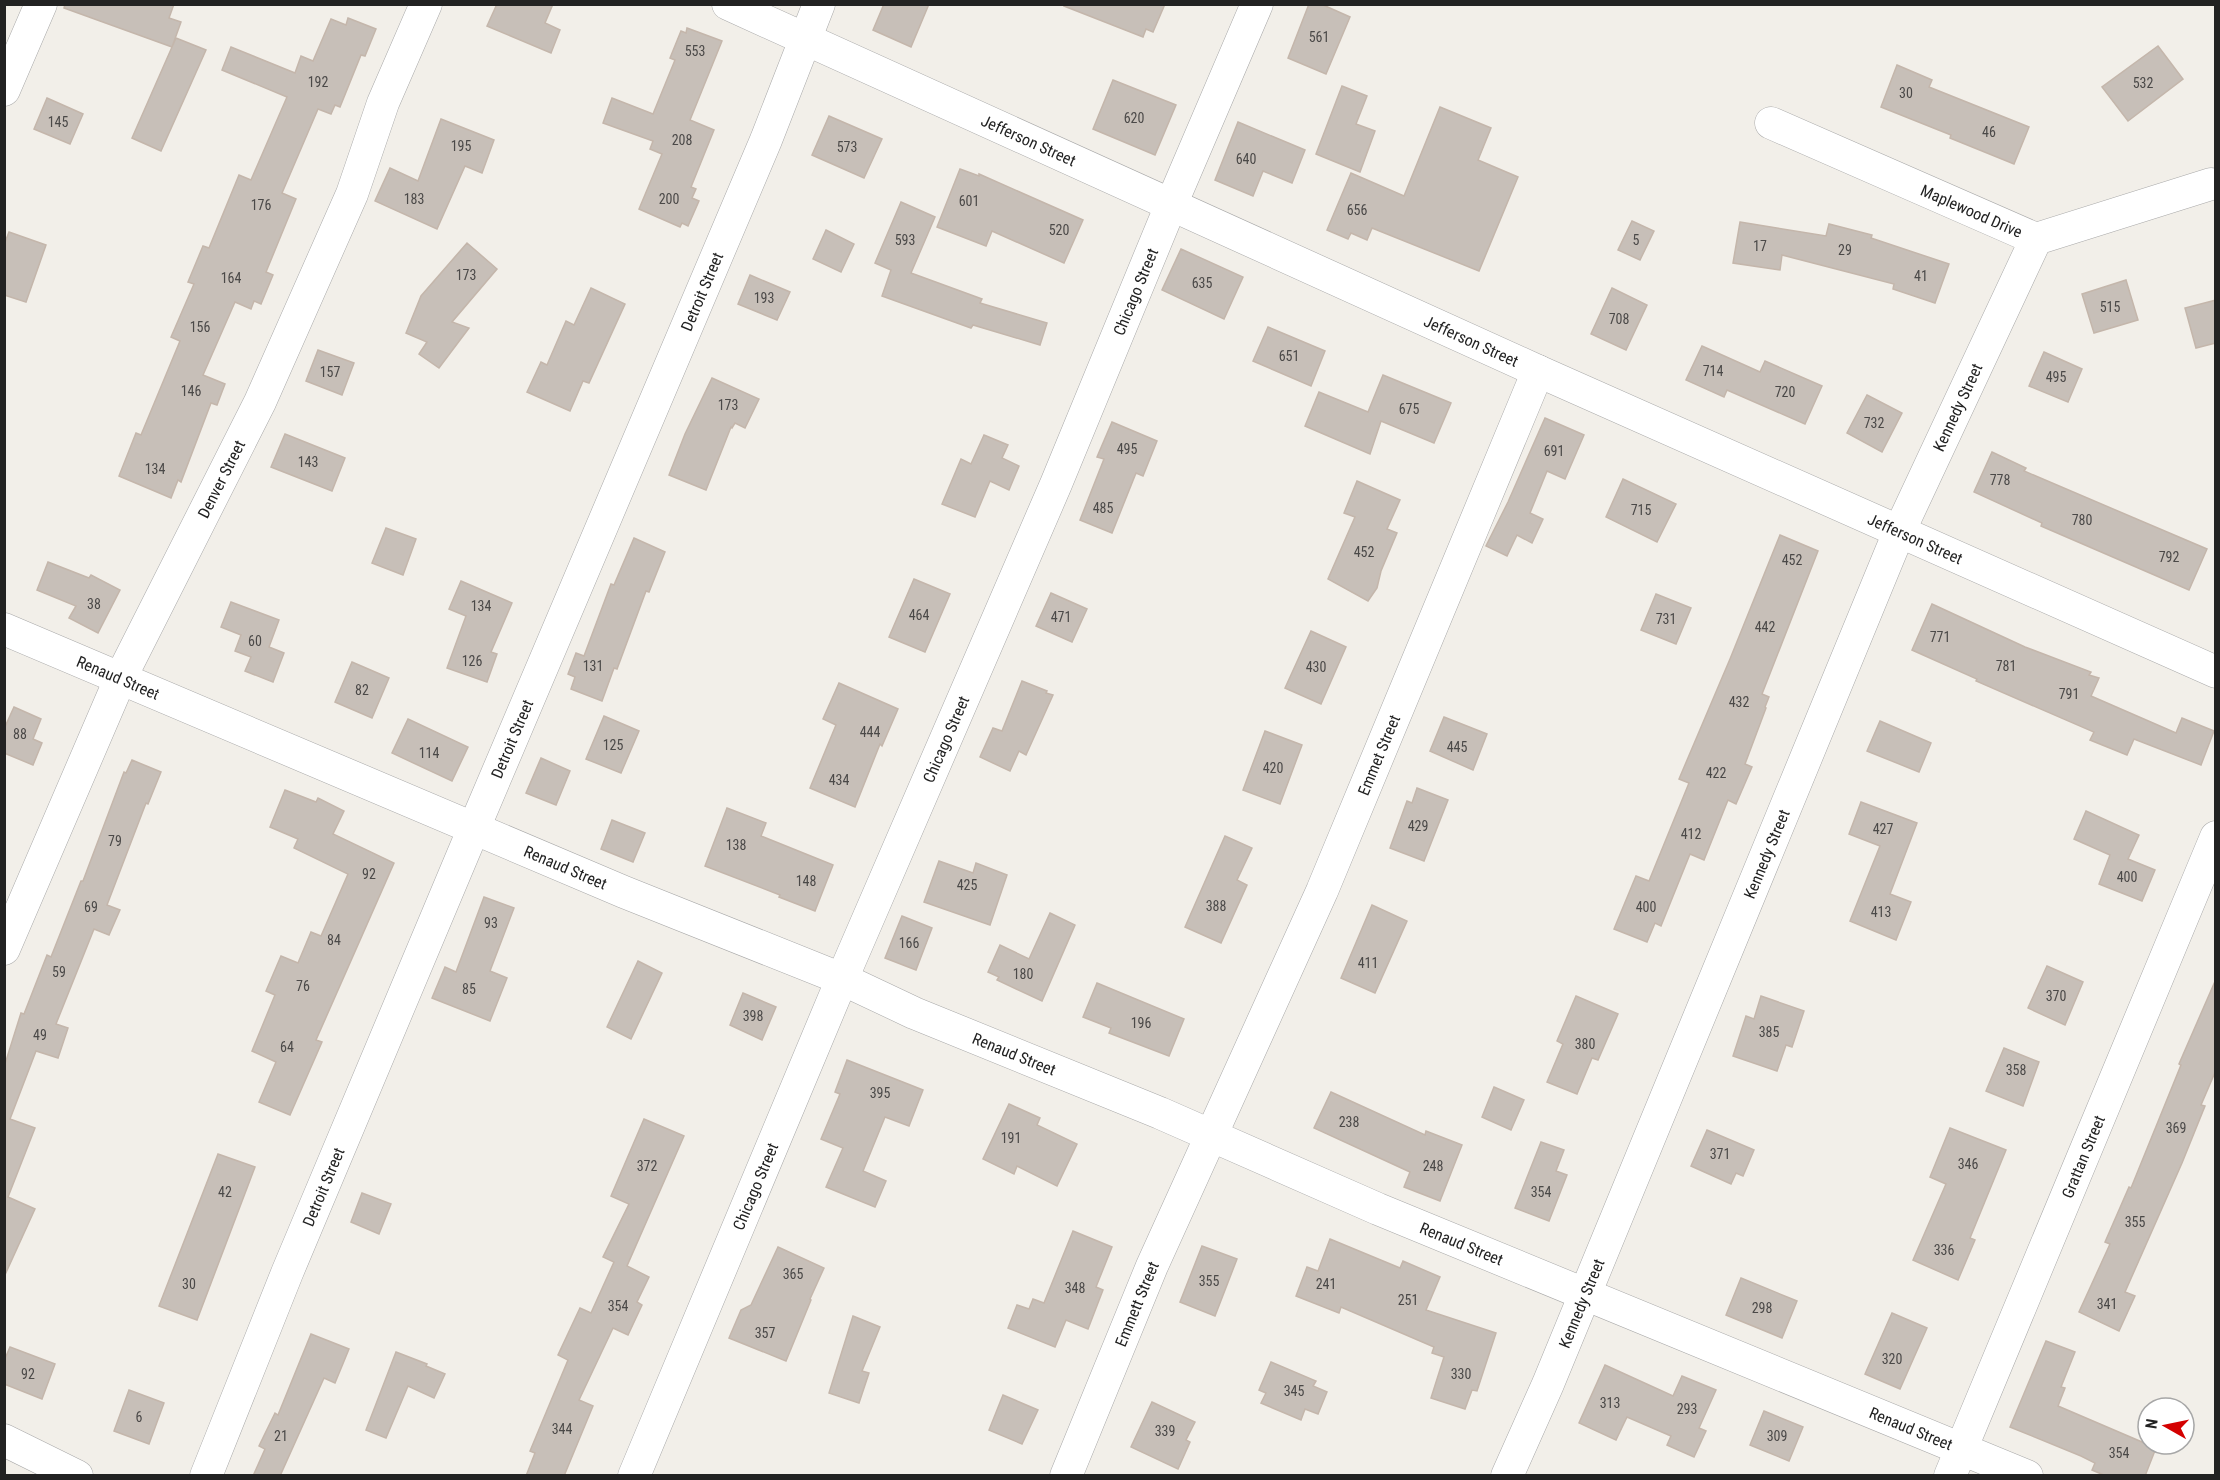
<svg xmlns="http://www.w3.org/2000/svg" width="2220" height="1480" font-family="'Roboto Condensed',sans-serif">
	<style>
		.building { fill: #c7bfb8; stroke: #c4b6ab; stroke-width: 1.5 }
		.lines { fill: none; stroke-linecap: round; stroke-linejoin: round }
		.minor-casing { stroke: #a9a9a9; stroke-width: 33 }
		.minor { stroke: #fff; stroke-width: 32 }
		.labels { text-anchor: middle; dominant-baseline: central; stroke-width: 6; stroke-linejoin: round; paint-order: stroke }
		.number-label { font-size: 14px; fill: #4b4948 }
		.street-label { font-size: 16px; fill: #222; stroke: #fff }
	</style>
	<rect width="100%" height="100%" fill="#f2efe9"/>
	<g class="building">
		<path d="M65,4H174L169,18L181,22L172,47L176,38L206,50L161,151L132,138L172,47L64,8Z"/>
		<path d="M497,4H553L545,23L560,30L551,53L487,26Z"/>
		<path d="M884,4H929L911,47L873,30Z"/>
		<path d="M1065,4H1165L1153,32L1146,29L1143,37L1064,6Z"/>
		<path d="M1309,4H1321L1350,17L1326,74L1288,58Z"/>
		<path d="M348,18L376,29L365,56L361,55L340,107L335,105L331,114L318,109L282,193L296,199L266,272L273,275L261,304L254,301L251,309L235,302L203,375L225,384L217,405L211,403L181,482L178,480L171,498L119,476L136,433L141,435L180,341L171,337L194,284L188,282L203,246L209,248L239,175L251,180L287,97L222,70L231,47L295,73L301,56L313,61L331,19L346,25Z"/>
		<path d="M687,28L722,41L690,120L714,130L691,187L696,189L692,198L699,201L688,226L682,223L680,227L639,209L662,154L650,149L653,141L603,123L612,98L653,114L675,60L670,58L681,31L686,33Z"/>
		<path d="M2158,46L2183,79L2128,121L2102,87Z"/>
		<path d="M1897,65L1932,80L1929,87L2029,127L2014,164L1950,138L1951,135L1881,107Z"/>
		<path d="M1113,80L1176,105L1155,155L1093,129Z"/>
		<path d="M1342,86L1367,96L1356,124L1375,131L1360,172L1316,154Z"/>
		<path d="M47,98L83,114L70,144L34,129Z"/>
		<path d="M1440,107L1491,128L1478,160L1518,177L1479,271L1372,228L1367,240L1351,233L1348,239L1327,230L1351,173L1404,196Z"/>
		<path d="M829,116L882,139L864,178L812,155Z"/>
		<path d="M441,119L494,140L482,173L465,166L437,229L375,201L390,168L418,181Z"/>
		<path d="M1238,122L1305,150L1292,183L1263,171L1253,196L1215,180Z"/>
		<path d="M960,169L979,176V174L1083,220L1064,263L992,231L986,246L937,227Z"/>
		<path d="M901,202L935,217L911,273L982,299L980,303L1047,323L1040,345L973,325L971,328L882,296L891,270L875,263Z"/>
		<path d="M1632,221L1654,231L1640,260L1618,250Z"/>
		<path d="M1740,222L1826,236L1829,224L1872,235L1871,238L1949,264L1935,303L1893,289L1894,284L1782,255L1780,270L1733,263Z"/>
		<path d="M826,230L854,244L841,272L813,259Z"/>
		<path d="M9,232L46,245L26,302L4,295V245Z"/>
		<path d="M467,243L497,269L452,322L469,328L439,368L419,354L427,342L406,333L421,296Z"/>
		<path d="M1181,249L1243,277L1224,319L1162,290Z"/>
		<path d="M750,275L790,292L777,320L738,304Z"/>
		<path d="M2126,280L2138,320L2094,333L2082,294Z"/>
		<path d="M591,288L625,304L589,383L583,381L570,411L527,392L541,362L547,365L566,321L574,325Z"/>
		<path d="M1612,288L1647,305L1626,350L1591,334Z"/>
		<path d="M2216,300V343L2196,348L2185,308Z"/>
		<path d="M1268,327L1325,351L1311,386L1253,361Z"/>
		<path d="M1702,346L1760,372L1765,361L1822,386L1805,424L1727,390L1724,397L1686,380Z"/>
		<path d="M318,350L354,363L342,395L306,381Z"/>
		<path d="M2044,352L2082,369L2068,402L2029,386Z"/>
		<path d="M1383,375L1451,403L1434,443L1381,421L1370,454L1305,426L1319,392L1368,412Z"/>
		<path d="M712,378L759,399L745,428L735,423L732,428L731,427L706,490L669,475L685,434Z"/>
		<path d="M1867,395L1902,413L1882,452L1847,433Z"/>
		<path d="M1545,418L1584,435L1565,479L1547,471L1530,513L1543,519L1532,543L1517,535L1507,556L1486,546L1508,502Z"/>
		<path d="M1112,422L1157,441L1143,476L1136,473L1112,533L1080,520L1104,459L1097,457Z"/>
		<path d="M285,434L345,458L332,491L271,467Z"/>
		<path d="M984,435L1008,445L1002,458L1019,466L1009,490L990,481L975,517L942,504L961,459L971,464Z"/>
		<path d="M1992,452L2026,468L2024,471L2207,549L2189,590L2041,526L2042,523L1974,492Z"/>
		<path d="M1623,479L1676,504L1657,542L1606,517Z"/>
		<path d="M1357,481L1400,500L1387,529L1397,533L1381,571L1377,588L1368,601L1328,579L1355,517L1344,513Z"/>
		<path d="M386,528L416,539L403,575L372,563Z"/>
		<path d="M1780,535L1818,551L1762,694L1769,697L1765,707L1766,708L1745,764L1752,767L1736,804L1728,800L1704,860L1690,854L1661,926L1655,923L1647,942L1614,929L1636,876L1649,881L1689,783L1679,779L1730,659Z"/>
		<path d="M634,538L665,552L649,592L646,591L617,669L614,668L602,701L571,689L575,677L568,674L576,653L584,656L611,584L614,585Z"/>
		<path d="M48,562L89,578L91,575L120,590L98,633L69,618L76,606L37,590Z"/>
		<path d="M914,579L950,594L925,652L889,637Z"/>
		<path d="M461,581L512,603L491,652L497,654L487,682L447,668L466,616L449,609Z"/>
		<path d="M1051,593L1087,609L1072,642L1036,626Z"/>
		<path d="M1656,594L1691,608L1676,644L1641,630Z"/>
		<path d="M231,602L279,620L269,647L284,653L273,682L245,671L251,657L235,651L241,635L221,627Z"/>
		<path d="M1932,604L2025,647L2091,672L2089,675L2099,678L2091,696L2176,733L2182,718L2214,731L2201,765L2134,739L2127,755L2090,740L2094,732L1976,681L1977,679L1912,650Z"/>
		<path d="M1311,631L1346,647L1321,704L1285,688Z"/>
		<path d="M352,662L389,678L372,718L335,702Z"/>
		<path d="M1022,681L1047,691L1046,693L1053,695L1026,755L1019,751L1010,771L980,757L993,728L1002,731Z"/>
		<path d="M839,683L898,709L882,746L880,744L855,807L810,788L836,725L823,719Z"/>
		<path d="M14,707L41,719L33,739L42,743L33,765L4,753V729Z"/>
		<path d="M604,716L639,731L621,773L586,759Z"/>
		<path d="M1444,717L1487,734L1473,770L1430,751Z"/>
		<path d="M408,719L468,747L452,781L392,753Z"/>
		<path d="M1880,721L1931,743L1919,772L1867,751Z"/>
		<path d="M1265,731L1302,745L1280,804L1243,790Z"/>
		<path d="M541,758L570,771L556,805L526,793Z"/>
		<path d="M132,760L161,772L148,804L146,803L107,905L120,910L109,935L94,929L56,1024L68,1028L58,1058L36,1051L10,1119L35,1128L8,1197L35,1209L4,1277V1067L21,1013L24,1014L47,955L51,957L81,881H83L124,772L126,773Z"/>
		<path d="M1417,788L1448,800L1424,861L1390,848L1407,801L1412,803Z"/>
		<path d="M285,790L316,802L318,798L344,811L333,834L394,863L316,1040L322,1042L290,1115L259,1102L276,1062L252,1051L275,995L266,991L281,956L298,963L311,932L321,936L348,874L294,848L298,839L270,827Z"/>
		<path d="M1861,802L1917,823L1890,894L1911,902L1896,940L1850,921L1880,846L1849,834Z"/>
		<path d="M727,808L766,823L761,836L833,865L815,911L779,897L780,895L705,866Z"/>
		<path d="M2086,811L2139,835L2128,859L2155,870L2142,901L2099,884L2110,855L2074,839Z"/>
		<path d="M612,820L645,833L633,862L601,849Z"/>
		<path d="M1225,836L1252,848L1237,880L1247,885L1221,943L1185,927Z"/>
		<path d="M939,861L973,873L976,863L1007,875L990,925L924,902Z"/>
		<path d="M484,897L514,908L490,971L507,978L490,1021L432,998L445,967L456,972Z"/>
		<path d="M1372,905L1407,921L1375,993L1341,978Z"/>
		<path d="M1050,913L1075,925L1042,1001L997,980L999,977L988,972L1000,945L1029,959Z"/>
		<path d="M902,916L932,928L916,970L885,958Z"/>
		<path d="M638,961L662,973L631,1039L607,1027Z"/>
		<path d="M2047,966L2083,982L2065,1025L2028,1008Z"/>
		<path d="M2216,979V1070L2201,1105L2205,1106L2182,1163L2125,1292L2135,1296L2119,1331L2079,1312L2110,1244L2105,1242L2129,1187L2131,1188L2181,1065L2179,1064Z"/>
		<path d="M1097,983L1184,1019L1169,1056L1109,1033L1111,1028L1083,1017Z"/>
		<path d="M743,993L776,1007L762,1040L730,1025Z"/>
		<path d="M1576,996L1618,1014L1598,1060L1592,1058L1577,1094L1547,1082L1563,1044L1557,1041Z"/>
		<path d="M1761,996L1804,1011L1792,1047L1786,1045L1777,1071L1733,1056L1746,1016L1754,1019Z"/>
		<path d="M2004,1048L2039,1062L2023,1106L1986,1091Z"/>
		<path d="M847,1060L923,1090L909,1126L885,1117L863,1171L886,1181L875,1207L826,1187L843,1148L821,1139L840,1094L835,1092Z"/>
		<path d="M1494,1087L1524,1100L1511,1130L1482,1117Z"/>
		<path d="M1331,1092L1425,1135L1426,1131L1462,1145L1440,1201L1404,1187L1410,1172L1314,1128Z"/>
		<path d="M1009,1104L1040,1118L1037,1125L1077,1144L1057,1186L1017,1166L1014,1174L983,1159Z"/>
		<path d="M644,1119L684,1136L627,1266L649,1277L637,1302L642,1305L628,1335L613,1328L579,1400L593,1406L564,1476H526L535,1453L530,1451L568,1360L558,1355L580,1308L591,1313L614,1262L603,1257L629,1204L611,1196Z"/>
		<path d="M1950,1128L2006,1150L1970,1238L1975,1240L1958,1280L1913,1260L1946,1184L1930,1177Z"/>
		<path d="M1707,1130L1754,1150L1743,1176L1736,1173L1731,1184L1691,1166Z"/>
		<path d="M1541,1142L1564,1150L1556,1171L1567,1175L1549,1221L1515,1208Z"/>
		<path d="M218,1154L255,1167L197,1320L159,1306Z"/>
		<path d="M362,1193L391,1204L379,1234L351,1222Z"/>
		<path d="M1073,1231L1112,1247L1096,1287L1103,1290L1088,1329L1066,1320L1055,1347L1008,1328L1017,1305L1029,1309L1033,1299L1044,1303Z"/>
		<path d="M1330,1239L1400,1268L1403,1261L1440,1277L1426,1310L1496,1333L1477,1391L1472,1390L1465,1409L1431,1398L1444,1357L1432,1353L1434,1347L1341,1307L1339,1313L1296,1296L1307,1267L1318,1271Z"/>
		<path d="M1202,1246L1237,1259L1215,1316L1180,1302Z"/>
		<path d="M778,1247L824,1268L810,1299L811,1300L786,1361L729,1338L741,1310L751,1305Z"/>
		<path d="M1741,1278L1797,1301L1782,1338L1726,1315Z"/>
		<path d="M1892,1313L1927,1328L1900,1389L1865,1374Z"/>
		<path d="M853,1316L880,1327L862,1371L869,1373L859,1403L829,1393Z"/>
		<path d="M311,1334L349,1349L335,1383L324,1378L280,1476H253L265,1449L259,1446L275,1413L278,1415Z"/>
		<path d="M2046,1341L2075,1352L2061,1387L2065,1388L2058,1406L2156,1448L2145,1476H2106L2092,1470L2095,1463L2081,1456L2010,1427Z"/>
		<path d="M10,1347L55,1364L42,1399L4,1384V1361Z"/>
		<path d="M396,1352L427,1364L426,1366L445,1374L434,1398L408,1386L386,1438L366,1430Z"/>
		<path d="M1271,1362L1316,1381L1313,1386L1327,1392L1318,1414L1305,1409L1301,1420L1261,1403L1266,1393L1259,1390Z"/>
		<path d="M1605,1365L1673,1396L1682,1376L1716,1390L1699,1428L1706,1431L1694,1457L1667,1445L1671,1436L1627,1417L1616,1440L1579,1423Z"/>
		<path d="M129,1390L164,1403L149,1444L114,1431Z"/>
		<path d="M1003,1395L1038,1410L1022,1444L989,1430Z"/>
		<path d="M1152,1402L1195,1422L1186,1440L1190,1442L1178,1469L1131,1447Z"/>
		<path d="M1764,1411L1803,1427L1789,1461L1750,1445Z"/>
	</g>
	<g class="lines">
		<defs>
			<g id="minor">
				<path id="s1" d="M728,4L1538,371L2216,672"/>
				<path d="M4,90L41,4"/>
				<path id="s2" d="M1771,123L2036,239L2211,184"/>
				<path id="s3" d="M4,629L624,892L842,979L914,1013L1160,1113L1378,1209L2027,1476"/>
				<path id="s4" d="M4,949L121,677L260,402L352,194L383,103L426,4"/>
				<path d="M4,1440L77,1476"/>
				<path id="s5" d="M206,1476L287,1273L474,828L766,140L819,4"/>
				<path id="s6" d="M634,1476L842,979L1056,484L1171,205L1257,4"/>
				<path id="s7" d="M1066,1476L1152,1266L1322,891L1538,371"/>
				<path id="s8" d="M1507,1476L1548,1384L1899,532L2036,239"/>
				<path id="s9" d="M1950,1476L2216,837"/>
			</g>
		</defs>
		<use href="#minor" class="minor-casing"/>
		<use href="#minor" class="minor"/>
	</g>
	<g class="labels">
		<g class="number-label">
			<text x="1319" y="37">561</text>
			<text x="695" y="51">553</text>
			<text x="318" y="82">192</text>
			<text x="2143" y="83">532</text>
			<text x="1906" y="93">30</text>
			<text x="1134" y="118">620</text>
			<text x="58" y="122">145</text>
			<text x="1989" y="132">46</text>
			<text x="682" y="140">208</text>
			<text x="461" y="146">195</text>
			<text x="847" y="147">573</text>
			<text x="1246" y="159">640</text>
			<text x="414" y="199">183</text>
			<text x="669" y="199">200</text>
			<text x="969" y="201">601</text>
			<text x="261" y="205">176</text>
			<text x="1357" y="210">656</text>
			<text x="1059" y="230">520</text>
			<text x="905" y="240">593</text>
			<text x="1636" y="240">5</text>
			<text x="1760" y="246">17</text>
			<text x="1845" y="250">29</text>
			<text x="466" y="275">173</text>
			<text x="1921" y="276">41</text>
			<text x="231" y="278">164</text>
			<text x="1202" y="283">635</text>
			<text x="764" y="298">193</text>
			<text x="2110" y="307">515</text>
			<text x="1619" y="319">708</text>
			<text x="200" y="327">156</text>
			<text x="1289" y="356">651</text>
			<text x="1713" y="371">714</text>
			<text x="330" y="372">157</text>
			<text x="2056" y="377">495</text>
			<text x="191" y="391">146</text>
			<text x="1785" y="392">720</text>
			<text x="728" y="405">173</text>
			<text x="1409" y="409">675</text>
			<text x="1874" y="423">732</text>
			<text x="1127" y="449">495</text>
			<text x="1554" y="451">691</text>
			<text x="308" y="462">143</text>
			<text x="155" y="469">134</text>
			<text x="2000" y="480">778</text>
			<text x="1103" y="508">485</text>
			<text x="1641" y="510">715</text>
			<text x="2082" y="520">780</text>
			<text x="1364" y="552">452</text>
			<text x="2169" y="557">792</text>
			<text x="1792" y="560">452</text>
			<text x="94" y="604">38</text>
			<text x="481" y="606">134</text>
			<text x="919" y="615">464</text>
			<text x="1061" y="617">471</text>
			<text x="1666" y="619">731</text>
			<text x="1765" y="627">442</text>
			<text x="1940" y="637">771</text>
			<text x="255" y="641">60</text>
			<text x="472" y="661">126</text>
			<text x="593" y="666">131</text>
			<text x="2006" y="666">781</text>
			<text x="1316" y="667">430</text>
			<text x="362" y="690">82</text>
			<text x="2069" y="694">791</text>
			<text x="1739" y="702">432</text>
			<text x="870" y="732">444</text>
			<text x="20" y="734">88</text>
			<text x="613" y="745">125</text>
			<text x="1457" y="747">445</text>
			<text x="429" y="753">114</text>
			<text x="1273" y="768">420</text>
			<text x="1716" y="773">422</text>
			<text x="839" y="780">434</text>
			<text x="1418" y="826">429</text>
			<text x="1883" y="829">427</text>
			<text x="1691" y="834">412</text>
			<text x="115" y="841">79</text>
			<text x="736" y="845">138</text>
			<text x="369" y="874">92</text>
			<text x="2127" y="877">400</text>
			<text x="806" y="881">148</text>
			<text x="967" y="885">425</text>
			<text x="1216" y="906">388</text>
			<text x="91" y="907">69</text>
			<text x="1646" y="907">400</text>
			<text x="1881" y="912">413</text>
			<text x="491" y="923">93</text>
			<text x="334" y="940">84</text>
			<text x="909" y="943">166</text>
			<text x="1368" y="963">411</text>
			<text x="59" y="972">59</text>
			<text x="1023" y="974">180</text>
			<text x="303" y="986">76</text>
			<text x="469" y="989">85</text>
			<text x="2056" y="996">370</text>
			<text x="753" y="1016">398</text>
			<text x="1141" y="1023">196</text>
			<text x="1769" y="1032">385</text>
			<text x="40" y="1035">49</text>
			<text x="1585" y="1044">380</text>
			<text x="287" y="1047">64</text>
			<text x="2016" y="1070">358</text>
			<text x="880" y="1093">395</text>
			<text x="1349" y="1122">238</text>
			<text x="2176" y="1128">369</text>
			<text x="1011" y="1138">191</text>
			<text x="1720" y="1154">371</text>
			<text x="1968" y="1164">346</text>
			<text x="647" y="1166">372</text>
			<text x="1433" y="1166">248</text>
			<text x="225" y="1192">42</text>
			<text x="1541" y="1192">354</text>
			<text x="2135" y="1222">355</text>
			<text x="1944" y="1250">336</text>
			<text x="793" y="1274">365</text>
			<text x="1209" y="1281">355</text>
			<text x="189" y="1284">30</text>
			<text x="1326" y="1284">241</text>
			<text x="1075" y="1288">348</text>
			<text x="1408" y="1300">251</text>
			<text x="2107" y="1304">341</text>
			<text x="618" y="1306">354</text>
			<text x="1762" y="1308">298</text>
			<text x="765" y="1333">357</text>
			<text x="1892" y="1359">320</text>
			<text x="28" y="1374">92</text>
			<text x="1461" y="1374">330</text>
			<text x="1294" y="1391">345</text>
			<text x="1610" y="1403">313</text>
			<text x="1687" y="1409">293</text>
			<text x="139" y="1417">6</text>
			<text x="562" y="1429">344</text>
			<text x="1165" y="1431">339</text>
			<text x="281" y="1436">21</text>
			<text x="1777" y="1436">309</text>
			<text x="2119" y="1453">354</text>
		</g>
		<g class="street-label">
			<text stroke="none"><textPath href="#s1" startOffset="330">Jefferson Street</textPath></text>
			<text stroke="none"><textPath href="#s2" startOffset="219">Maplewood Drive</textPath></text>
			<text stroke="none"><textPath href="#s5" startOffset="1284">Detroit Street</textPath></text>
			<text stroke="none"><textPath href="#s6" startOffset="1286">Chicago Street</textPath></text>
			<text stroke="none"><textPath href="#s1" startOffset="816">Jefferson Street</textPath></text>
			<text stroke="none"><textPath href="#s8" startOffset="1160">Kennedy Street</textPath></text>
			<text stroke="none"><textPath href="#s4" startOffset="518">Denver Street</textPath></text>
			<text stroke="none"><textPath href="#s1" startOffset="1302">Jefferson Street</textPath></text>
			<text stroke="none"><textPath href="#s3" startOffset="124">Renaud Street</textPath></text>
			<text stroke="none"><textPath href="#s5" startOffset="798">Detroit Street</textPath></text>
			<text stroke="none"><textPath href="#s6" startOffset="800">Chicago Street</textPath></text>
			<text stroke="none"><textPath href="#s7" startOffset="786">Emmet Street</textPath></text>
			<text stroke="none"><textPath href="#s8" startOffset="674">Kennedy Street</textPath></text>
			<text stroke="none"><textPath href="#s3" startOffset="610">Renaud Street</textPath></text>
			<text stroke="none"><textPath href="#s3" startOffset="1096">Renaud Street</textPath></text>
			<text stroke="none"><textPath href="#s9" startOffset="346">Grattan Street</textPath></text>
			<text stroke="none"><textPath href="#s6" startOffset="314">Chicago Street</textPath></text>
			<text stroke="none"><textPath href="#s5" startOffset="312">Detroit Street</textPath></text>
			<text stroke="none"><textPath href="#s3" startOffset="1582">Renaud Street</textPath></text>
			<text stroke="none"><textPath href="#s8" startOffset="188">Kennedy Street</textPath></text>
			<text stroke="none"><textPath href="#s7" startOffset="186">Emmett Street</textPath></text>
			<text stroke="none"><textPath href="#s3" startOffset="2068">Renaud Street</textPath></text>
		</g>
	</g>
	<rect width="2220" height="1480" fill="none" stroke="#222222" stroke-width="12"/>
	<g transform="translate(2166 1426) rotate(279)"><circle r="28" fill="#ffffff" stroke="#a7a7a7" stroke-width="1.5"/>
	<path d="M0-4.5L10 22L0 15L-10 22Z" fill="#d40000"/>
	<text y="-9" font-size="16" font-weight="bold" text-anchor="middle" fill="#222222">N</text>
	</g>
</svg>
